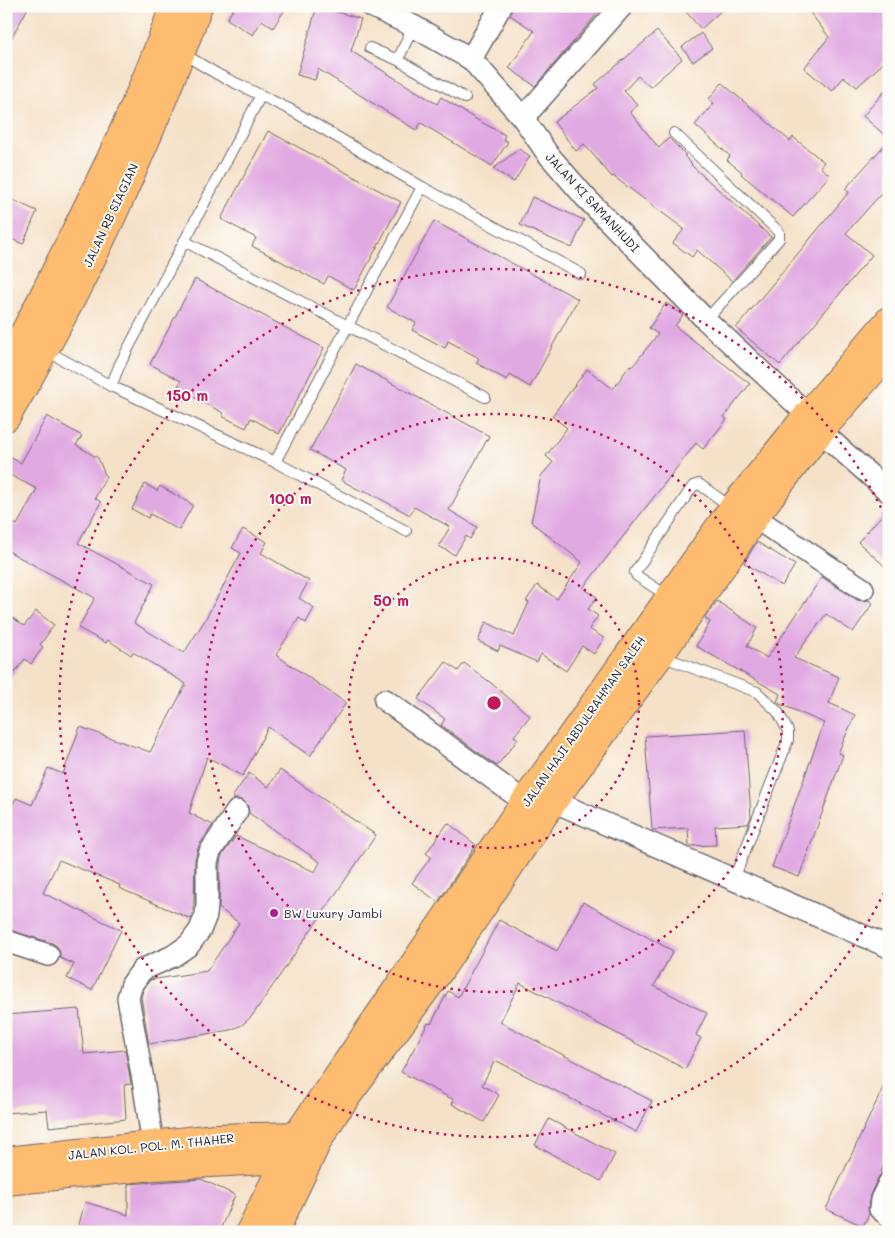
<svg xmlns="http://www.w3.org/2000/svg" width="895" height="1238" font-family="Mali,sans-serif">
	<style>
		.building { fill: #e1a9e2 }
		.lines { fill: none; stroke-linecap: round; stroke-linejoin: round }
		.lane-casing { stroke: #6c656c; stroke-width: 12 }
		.street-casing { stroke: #6c656c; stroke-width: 24 }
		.highway-casing { stroke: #6c656c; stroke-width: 30 }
		.lane { stroke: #fff; stroke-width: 10 }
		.street { stroke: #fff; stroke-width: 21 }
		.highway { stroke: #fdbc6f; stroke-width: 28 }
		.ring { fill: none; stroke: #c2185b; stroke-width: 2.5; stroke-dasharray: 2.5 5 }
		.poi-dot { fill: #b5179e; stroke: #fdfcf7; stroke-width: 2 }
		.labels { text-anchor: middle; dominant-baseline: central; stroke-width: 4; stroke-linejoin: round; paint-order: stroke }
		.street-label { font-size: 12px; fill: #22223b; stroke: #fdfcf7 }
		.poi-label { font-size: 12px; fill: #22223b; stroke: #fdfcf7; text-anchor: start }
		.centre { fill: #c2185b; stroke: #fdfcf7; stroke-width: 2.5 }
		.ring-label { font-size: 15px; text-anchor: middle; font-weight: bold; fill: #c2185b; stroke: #fdfcf7; stroke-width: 4; stroke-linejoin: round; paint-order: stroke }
	</style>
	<rect width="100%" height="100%" fill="#fdfcf7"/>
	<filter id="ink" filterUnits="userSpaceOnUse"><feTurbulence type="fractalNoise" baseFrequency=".02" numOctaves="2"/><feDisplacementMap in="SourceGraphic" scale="10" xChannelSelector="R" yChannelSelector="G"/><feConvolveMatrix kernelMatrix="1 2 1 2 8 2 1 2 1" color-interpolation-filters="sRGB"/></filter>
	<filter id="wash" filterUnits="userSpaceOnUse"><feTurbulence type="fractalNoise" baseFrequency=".0096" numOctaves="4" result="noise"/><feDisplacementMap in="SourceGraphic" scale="20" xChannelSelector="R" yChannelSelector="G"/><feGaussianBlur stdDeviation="1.12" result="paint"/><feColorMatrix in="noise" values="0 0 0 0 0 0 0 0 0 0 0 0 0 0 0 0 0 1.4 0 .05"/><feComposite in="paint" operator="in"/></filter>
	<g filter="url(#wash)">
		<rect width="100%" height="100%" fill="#f5e1c8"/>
		<g id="blocks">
			<g class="building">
				<path d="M6,6H29L6,48Z"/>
				<path d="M235,6H287L273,28L262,20L253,35L227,19Z"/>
				<path d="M317,6L361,19L351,51L437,104L441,97L472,117L505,135L503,139L508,142L492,166L421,123L416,130L318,69L315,80L297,75Z"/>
				<path d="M513,6H604L535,86L509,68L534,31L510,15Z"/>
				<path d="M681,6H726L701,29Z"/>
				<path d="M805,6H882L889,13V58L857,87L844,77L832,91L804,68L829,37Z"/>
				<path d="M657,31L682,59L650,87L638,76L624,91L638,105L630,112L659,148L669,138L686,155L684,156L692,164L691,165L771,237L732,281L697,250L692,257L673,243L684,229L613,176L612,177L584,144L576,151L554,122L598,88L595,84Z"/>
				<path d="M701,33L712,48L693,62L682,47Z"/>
				<path d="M722,83L790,141L793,137L824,162L820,167L830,175L793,217L741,174L742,172L727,160L730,156L695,125L714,103L709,99Z"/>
				<path d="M889,86V139L863,116Z"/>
				<path d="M268,131L401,202L354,290L328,276L324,284L252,246L256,238L221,219Z"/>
				<path d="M889,140V185L846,233L872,255L780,365L736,328L849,192L845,189Z"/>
				<path d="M519,149L530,156L514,182L493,169Z"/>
				<path d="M6,197L37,211L23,244L6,237Z"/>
				<path d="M532,197L584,220L572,248L520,225Z"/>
				<path d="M434,221L578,299L530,387L510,375L507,380L476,363L479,358L448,341L445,348L412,330L416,323L387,307Z"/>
				<path d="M195,279L324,348L279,434L251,418L246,428L222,416L223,413L177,388L181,381L150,364Z"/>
				<path d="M666,303L683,315L675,326L750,384L724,417L727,419L703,449L696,443L583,588L597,597L588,609L598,616L589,629L604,638L594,654L582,646L566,671L541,654L537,662L500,646L498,651L478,641L486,622L514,636L529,602L526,601L537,585L557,599L582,562L531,522L541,476L553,462L546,456L567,428L552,416L587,369L613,389L630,365L632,367L658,334L649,328Z"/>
				<path d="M356,364L489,436L449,510L477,527L470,539L466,536L455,555L439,546L450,527L414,507L410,515L364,490L363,492L341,480L346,470L310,450Z"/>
				<path d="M47,416L82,436L76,445L98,458L106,477L95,498L101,502L78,543L154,584L134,623L184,653L205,620L241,553L232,548L243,529L267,542L261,553L309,581L299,598L314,608L306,623L299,618L276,655L346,703L310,756L268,727L243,776L207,757L189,813L196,816V817L213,825L199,845L195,859L194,904L191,919L119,888L120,885L59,860L43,893L121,930L92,990L67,978L74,964L60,958V952L57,946L52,943L6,929V821L16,798L32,805L48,768L63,774L80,727L150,752L186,684L133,652L131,655L108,640L106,643L78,628L95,598L6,550V538L14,523L17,525L37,489L6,473V455L21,463Z"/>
				<path d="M145,484L157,491L160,486L193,505L179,530L150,514L148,518L132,509Z"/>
				<path d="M889,507V570L858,542Z"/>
				<path d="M757,542L795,565L782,586L744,563Z"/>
				<path d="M822,577L857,600L863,601L869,600L873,603L853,632L826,614L794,658L839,677L829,703L855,715L838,753L843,755L799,877L772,867L824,723L780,704L777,702L780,694L696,646L710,622L705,618L717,601L757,628L747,646L767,658Z"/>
				<path d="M36,611L54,625L40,645L43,647L31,664L25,659L6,684V613L24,626Z"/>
				<path d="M446,662L458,671L464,663L491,683L530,716L514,736L518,739L497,766L441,725L445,719L418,699Z"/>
				<path d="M745,730L751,817L748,824L715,826L716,845L689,846L688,828L652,830L645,736Z"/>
				<path d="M280,770L376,835L252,1016L242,1025L230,1030L149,1044L141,997L143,990L150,980L207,971L239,923L219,908L220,864L221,857L236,836L315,872L320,862L249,813L248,806L244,801L238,799H233V796L249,773L268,787Z"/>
				<path d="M448,823L476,845L438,902L412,883L431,857L426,853Z"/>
				<path d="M583,902L673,951L654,986L707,1013L696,1035L701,1038L685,1069L520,983L500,1022L652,1101L636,1132L495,1060L482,1085L499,1095L484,1122L452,1104L454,1100L401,1072L428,1023L431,1024L448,991L458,997L499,920L557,951Z"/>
				<path d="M79,1009L84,1054L125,1050L131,1084L124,1085L126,1119L49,1127L47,1110L6,1113V1015Z"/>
				<path d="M889,1075V1155L881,1172L882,1173L878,1178L870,1195L868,1208L869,1214L863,1226L826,1209Z"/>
				<path d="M549,1119L615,1154L601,1181L535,1145Z"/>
				<path d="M201,1179L235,1195L219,1232H77L85,1202L128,1215V1184Z"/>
			</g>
		</g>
	</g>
	<g filter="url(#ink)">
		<use href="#blocks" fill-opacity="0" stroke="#6c656c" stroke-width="1"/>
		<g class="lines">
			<defs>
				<g id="lane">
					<path d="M370,48L398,60L465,98"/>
					<path d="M182,53L217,74L291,110L422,187L275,462"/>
					<path d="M398,60L413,26"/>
					<path d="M674,133L779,232V239L706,320"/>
					<path d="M422,187L581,274"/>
					<path d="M184,241L485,397"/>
					<path d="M45,350L111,386L275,462L406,531"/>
					<path d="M111,386L120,364L261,95"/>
					<path d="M669,597L637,576L635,572L693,486L699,484L731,507"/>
					<path d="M661,656L757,692L778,712L788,731V740L734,879"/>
				</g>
				<g id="street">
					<path d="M371,6L413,26L471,59L523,118L547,153L585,197L706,320L808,415"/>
					<path d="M471,59L501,6"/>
					<path d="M523,118L622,6"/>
					<path d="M820,431L889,492"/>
					<path d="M754,517L863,589"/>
					<path d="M385,700L525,802"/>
					<path d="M553,801L889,947"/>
					<path d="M6,941L48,955"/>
					<path d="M153,1145L143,1080L128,998L132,984L142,970L173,956L189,945L200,930L206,915L207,905V862L210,852L237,811"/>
					<path d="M889,1183L881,1200L880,1209L889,1216"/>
				</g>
				<g id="highway">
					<path d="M6,366C31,324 51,280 73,237C110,162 147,85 174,6"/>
					<path d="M6,417C83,287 147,148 198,6"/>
					<path d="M6,1161L215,1138L297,1136L311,1139"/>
					<path d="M6,1181L154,1166L285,1159L300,1163"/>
					<path d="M250,1232L297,1136L525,802L733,508L808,415L889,321"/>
					<path d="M274,1232L318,1140L335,1112L439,971L553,801L659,656L734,549L754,517L820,431L889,352"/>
				</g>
			</defs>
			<use href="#lane" class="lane-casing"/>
			<use href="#street" class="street-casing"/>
			<use href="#highway" class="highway-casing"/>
			<use href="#lane" class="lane"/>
			<use href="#street" class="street"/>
			<use href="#highway" class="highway"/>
		</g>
	</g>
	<g class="ring">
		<circle cx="494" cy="703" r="145"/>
		<circle cx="494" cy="703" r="289"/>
		<path d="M887 886A434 434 0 1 1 887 520"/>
	</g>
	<circle class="poi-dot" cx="274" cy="913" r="5"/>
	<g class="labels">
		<g class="street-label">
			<text transform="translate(593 202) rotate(47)">JALAN KI SAMANHUDI</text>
			<text transform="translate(110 215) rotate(-65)">JALAN RB SIAGIAN</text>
			<text transform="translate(583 721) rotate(-55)">JALAN HAJI ABDULRAHMAN SALEH</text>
			<text transform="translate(151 1146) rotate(-6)">JALAN KOL. POL. M. THAHER</text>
		</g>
		<g class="poi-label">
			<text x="284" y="913">BW Luxury Jambi</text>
		</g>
	</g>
	<circle cx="494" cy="703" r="8" class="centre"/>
	<g class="ring-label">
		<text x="187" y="401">150 m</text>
		<text x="290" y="504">100 m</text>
		<text x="391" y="606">50 m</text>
	</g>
	<rect width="895" height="1238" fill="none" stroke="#fdfcf7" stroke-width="25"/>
</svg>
